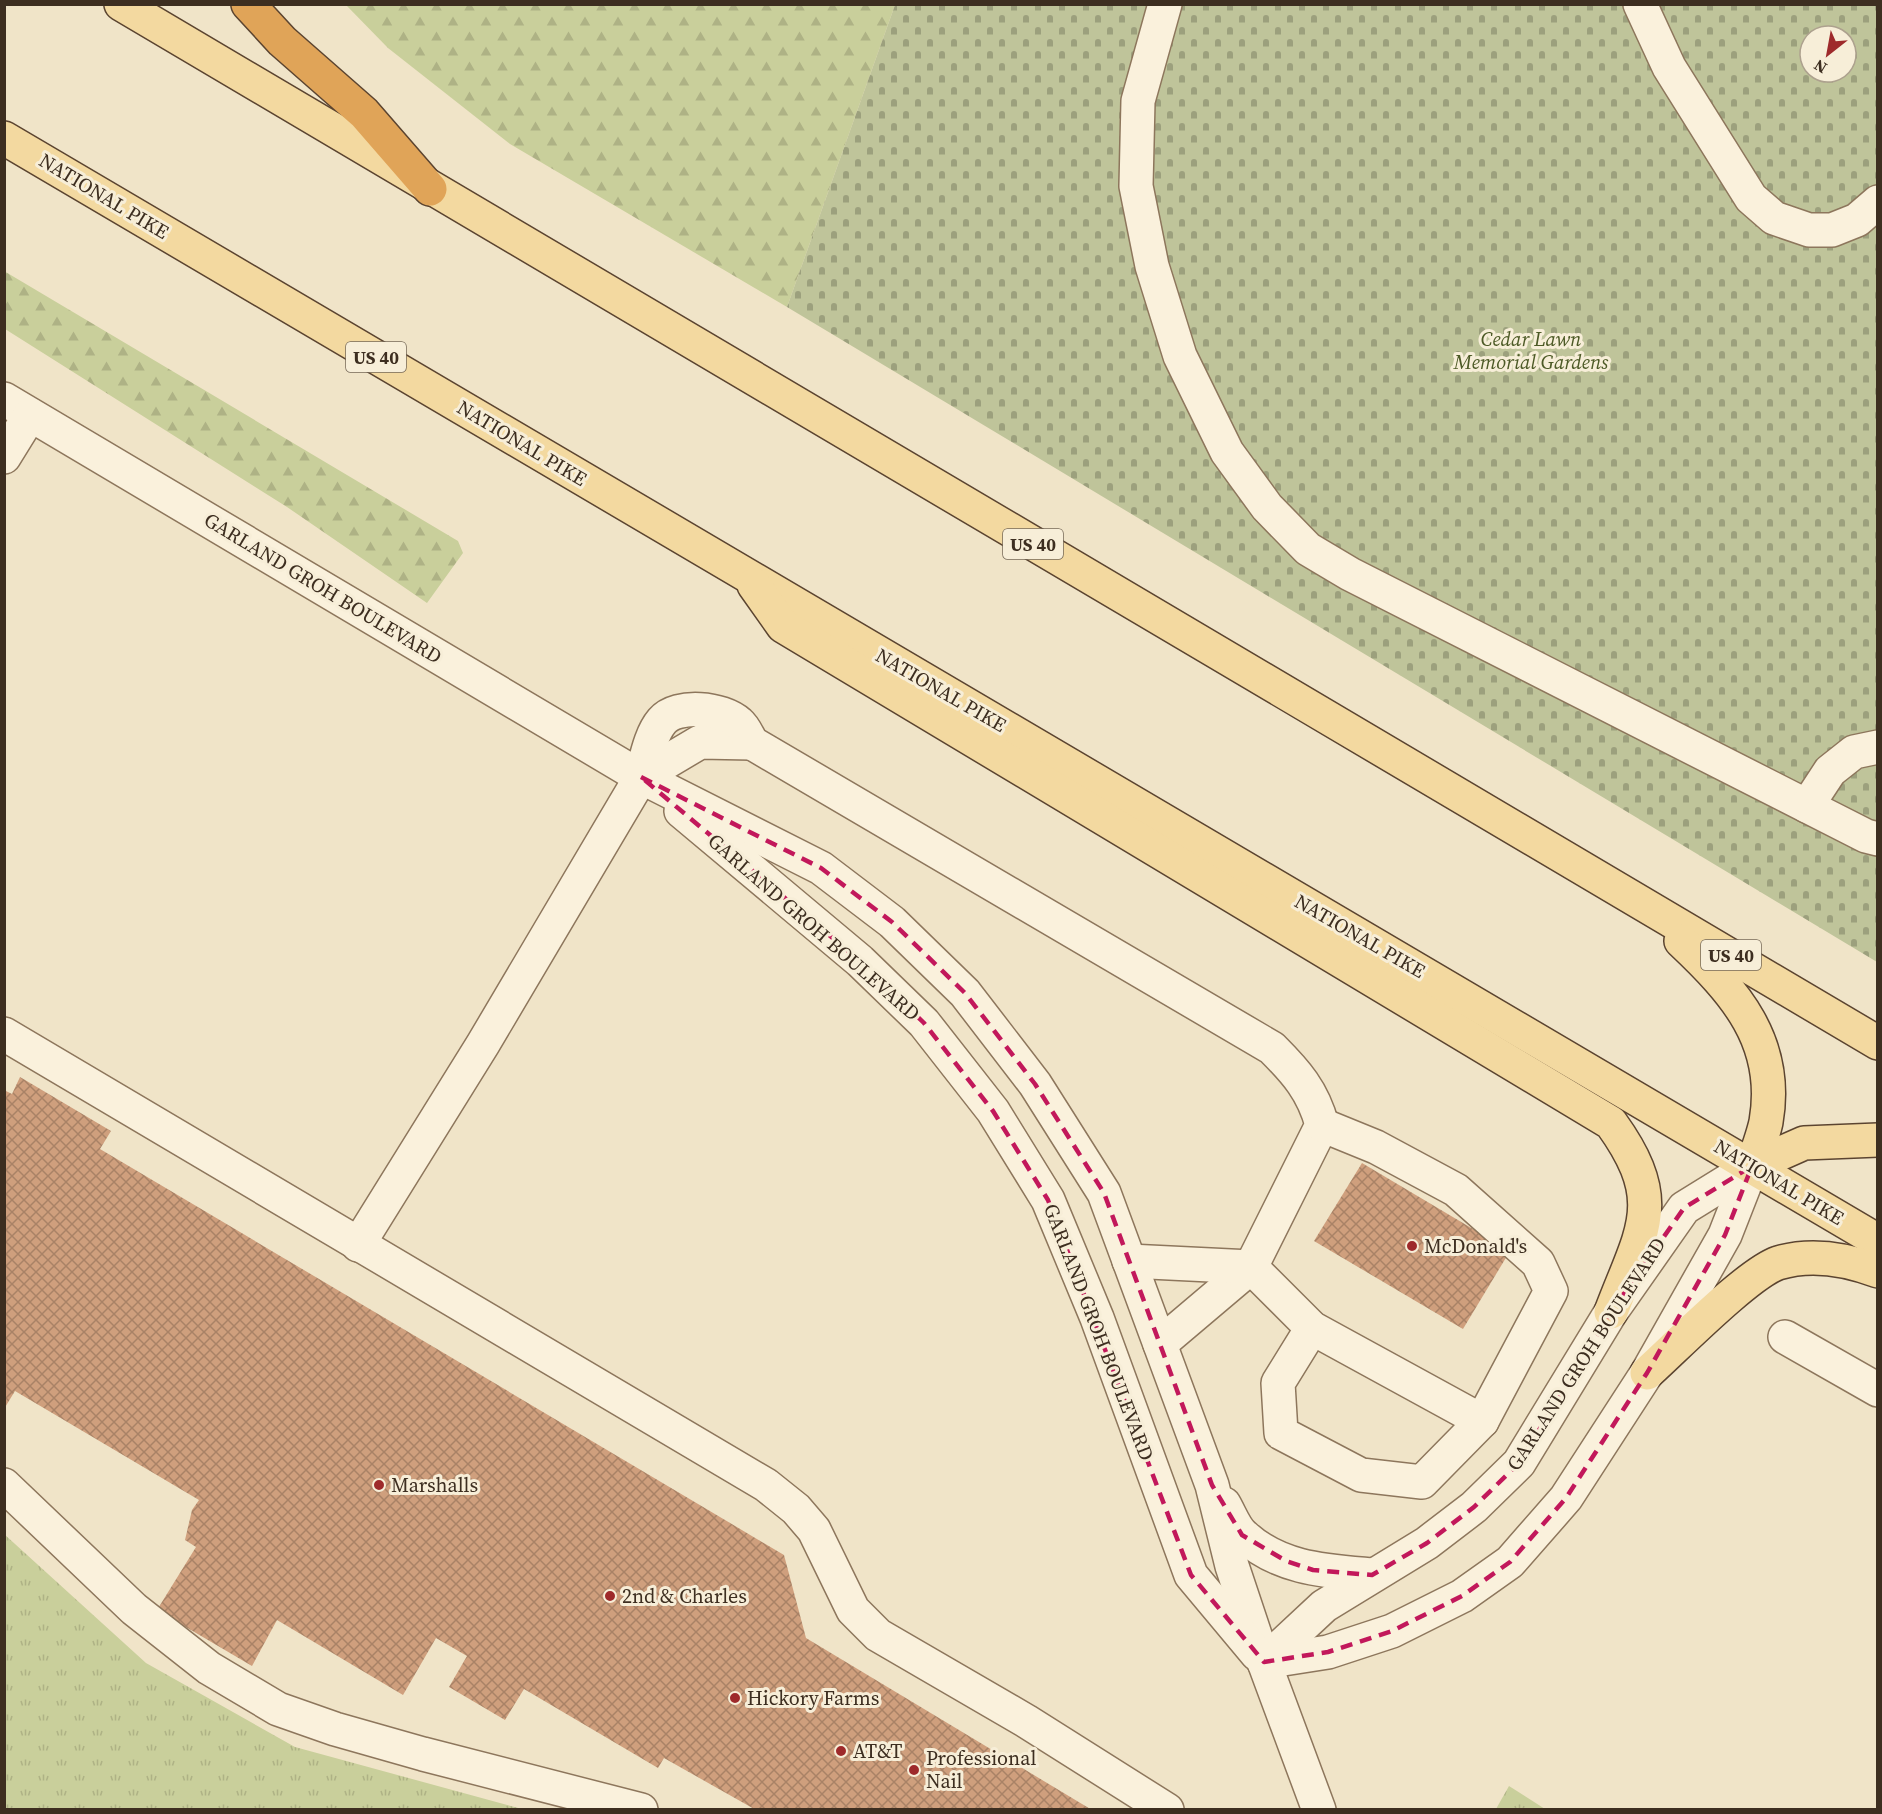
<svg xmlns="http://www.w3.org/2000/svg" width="1882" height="1814" font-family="'Source Serif 4',serif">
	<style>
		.grass { fill: url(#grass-tufts) }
		.forest { fill: url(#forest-firs) }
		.cemetery { fill: url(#cemetery-stones); fill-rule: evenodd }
		.building { fill: url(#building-cross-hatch) }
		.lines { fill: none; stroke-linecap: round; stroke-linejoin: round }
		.minor-casing { stroke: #8d765c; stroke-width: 36 }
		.major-casing { stroke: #5b4430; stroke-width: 36 }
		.highway-casing { stroke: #5b4430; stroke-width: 36 }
		.minor { stroke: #faf1dc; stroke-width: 33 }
		.major { stroke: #f3d9a0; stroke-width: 33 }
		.highway { stroke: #e0a458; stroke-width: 33 }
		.marked { fill: none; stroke: #c2185b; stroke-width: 4.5; stroke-dasharray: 12 8; stroke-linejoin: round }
		.poi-dot { fill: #9e2a2b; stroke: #f7eed8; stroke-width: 2 }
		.labels { text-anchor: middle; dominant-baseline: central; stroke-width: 6; stroke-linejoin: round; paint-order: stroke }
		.shield { fill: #f7eed8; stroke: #756857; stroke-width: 1.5 }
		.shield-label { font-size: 18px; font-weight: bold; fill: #3d2e20 }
		.street-label { font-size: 20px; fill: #3d2e20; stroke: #f7eed8 }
		.park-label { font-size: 20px; font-style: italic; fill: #4d5a26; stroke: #f7eed8 }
		.poi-label { font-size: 20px; fill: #3d2e20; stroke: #f7eed8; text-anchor: start }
	</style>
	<defs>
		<pattern id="grass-tufts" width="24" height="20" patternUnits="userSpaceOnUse" patternTransform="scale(1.5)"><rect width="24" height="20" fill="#c9cf9b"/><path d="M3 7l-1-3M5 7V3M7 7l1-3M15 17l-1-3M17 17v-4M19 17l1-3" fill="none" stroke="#aeb285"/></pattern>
		<pattern id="forest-firs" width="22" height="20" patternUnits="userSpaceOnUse" patternTransform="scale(1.5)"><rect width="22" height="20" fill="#c9cf9b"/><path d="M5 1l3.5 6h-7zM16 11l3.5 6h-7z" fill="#aeb285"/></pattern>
		<pattern id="cemetery-stones" width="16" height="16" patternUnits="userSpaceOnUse" patternTransform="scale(1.5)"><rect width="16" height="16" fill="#bfc49a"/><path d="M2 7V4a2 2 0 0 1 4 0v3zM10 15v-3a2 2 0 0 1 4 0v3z" fill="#9ca07d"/></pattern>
		<pattern id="building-cross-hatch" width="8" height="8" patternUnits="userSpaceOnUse" patternTransform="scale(1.5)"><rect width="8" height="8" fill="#cf9f7d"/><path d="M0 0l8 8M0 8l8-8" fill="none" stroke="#a98266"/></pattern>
	</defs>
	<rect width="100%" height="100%" fill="#f0e4c8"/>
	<g class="grass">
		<path d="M4,1534L146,1663L295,1747L522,1809H5Z"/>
		<path d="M1509,1786L1545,1809H1496Z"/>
	</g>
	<g class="forest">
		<path d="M346,5H895L787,307L510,144L388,48Z"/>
		<path d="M4,271L458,541L463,553L427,603L287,507L5,329Z"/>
	</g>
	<path class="cemetery" d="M895,5H1877V962L787,307ZM1810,36H1846V72H1810Z"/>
	<g class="building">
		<path d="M20,1077L111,1131L100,1149L784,1555L806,1638L1092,1810H756L664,1758L658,1768L524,1689L505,1720L449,1687L467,1656L436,1638L403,1695L277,1620L252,1666L157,1610L196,1547L185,1540L192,1510L199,1500L15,1391L4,1409V1090L12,1094Z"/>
		<path d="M1362,1163L1510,1251L1463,1329L1314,1241Z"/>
	</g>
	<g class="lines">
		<defs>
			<g id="minor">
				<path d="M1165,4L1138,101L1136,186L1152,266L1180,356L1227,452L1267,507L1308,549L1350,574L1866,836L1878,839"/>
				<path d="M1640,4L1669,67L1751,198L1774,218L1809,230H1832L1857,220L1878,202"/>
				<path d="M4,399L641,777L821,868L892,922L965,993L1035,1084L1104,1193L1212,1485L1232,1566L1264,1662L1319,1810"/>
				<path d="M4,457L30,415"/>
				<path d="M641,777L700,742L752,743"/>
				<path d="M1807,806L1830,771L1854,752L1878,747"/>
				<path d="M681,811L860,961L924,1023L993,1111L1048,1200L1097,1318L1191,1575L1257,1654"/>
				<path d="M4,1034L766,1485L796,1509L814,1530L853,1610L878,1635L1026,1721L1167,1810"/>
				<path d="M358,1245L483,1044L641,777C646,760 650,735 662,721C677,703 723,708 739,723C745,728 748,737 752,743L1272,1048C1296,1072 1313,1091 1322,1125L1251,1267L1160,1344"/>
				<path d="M1129,1261L1251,1267L1312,1328L1482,1421"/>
				<path d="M1312,1328L1278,1383L1281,1433L1361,1475L1422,1482L1482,1421L1551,1291L1538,1263L1456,1190L1376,1147L1322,1125"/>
				<path d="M1785,1337L1878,1390"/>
				<path d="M4,1485L134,1609L209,1668L278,1709L335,1729L423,1754L641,1810"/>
				<path d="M1224,1504C1230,1514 1235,1529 1244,1536C1280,1569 1326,1571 1372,1575"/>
				<path d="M1264,1662L1328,1652L1392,1631L1462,1596L1510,1562L1566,1498L1647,1373L1725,1235L1752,1166"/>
				<path d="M1264,1662L1324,1606L1427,1543L1474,1507L1519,1463L1611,1312L1684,1208L1752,1166"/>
			</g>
			<g id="major">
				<path d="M121,4L1878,1043"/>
				<path d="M4,138L1878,1241"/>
				<path d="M754,585L783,626L1611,1123C1668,1202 1642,1230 1611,1312"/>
				<path d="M1681,941C1735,992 1780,1042 1766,1122C1763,1136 1757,1152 1752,1166"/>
				<path d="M1752,1166L1804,1143L1878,1140"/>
				<path d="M1647,1373C1675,1348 1747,1274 1778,1263C1811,1253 1846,1259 1878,1271"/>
			</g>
			<path id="highway" d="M248,4L282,41L364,113L430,189"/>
		</defs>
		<use href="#minor" class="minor-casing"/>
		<use href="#major" class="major-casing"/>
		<use href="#highway" class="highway-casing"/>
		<use href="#minor" class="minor"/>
		<use href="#major" class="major"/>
		<use href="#highway" class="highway"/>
	</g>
	<path class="marked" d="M641,777L821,868L892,922L965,993L1035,1084L1104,1193L1212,1485L1242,1535L1286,1561L1313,1570L1372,1575L1427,1543L1474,1507L1519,1463L1611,1312L1684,1208L1752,1166L1725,1235L1647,1373L1566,1498L1510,1562L1462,1596L1392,1631L1328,1652L1264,1662L1191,1575L1048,1200L993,1111L924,1023L860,961Z"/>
	<g class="poi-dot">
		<circle cx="1412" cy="1246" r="6"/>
		<circle cx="379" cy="1485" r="6"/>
		<circle cx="610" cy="1596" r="6"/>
		<circle cx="735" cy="1698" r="6"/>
		<circle cx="841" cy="1751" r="6"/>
		<circle cx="914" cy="1770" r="6"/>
	</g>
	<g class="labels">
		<g class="shield">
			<rect x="346" y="342" width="60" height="30" rx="4.5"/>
			<rect x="1003" y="529" width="60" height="30" rx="4.5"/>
			<rect x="1701" y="940" width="60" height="30" rx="4.5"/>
		</g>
		<g class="shield-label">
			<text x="376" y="357">US 40</text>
			<text x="1033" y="544">US 40</text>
			<text x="1731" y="955">US 40</text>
		</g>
		<g class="street-label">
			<text transform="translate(104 196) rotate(31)">NATIONAL PIKE</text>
			<text transform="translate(522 443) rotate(31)">NATIONAL PIKE</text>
			<text transform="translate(323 588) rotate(31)">GARLAND GROH BOULEVARD</text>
			<text transform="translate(941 690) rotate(30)">NATIONAL PIKE</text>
			<text transform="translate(814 927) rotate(41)">GARLAND GROH BOULEVARD</text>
			<text transform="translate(1360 936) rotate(30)">NATIONAL PIKE</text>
			<text transform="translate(1779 1182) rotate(31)">NATIONAL PIKE</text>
			<text transform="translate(1099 1332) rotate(69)">GARLAND GROH BOULEVARD</text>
			<text transform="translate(1586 1354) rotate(-57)">GARLAND GROH BOULEVARD</text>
		</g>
		<g class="park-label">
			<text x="1531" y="339">Cedar Lawn<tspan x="1531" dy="23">Memorial Gardens</tspan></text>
		</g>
		<g class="poi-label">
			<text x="1424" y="1246">McDonald's</text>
			<text x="391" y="1485">Marshalls</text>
			<text x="622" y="1596">2nd &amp; Charles</text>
			<text x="747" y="1698">Hickory Farms</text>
			<text x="853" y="1751">AT&amp;T</text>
			<text x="926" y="1758">Professional<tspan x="926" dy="23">Nail</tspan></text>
		</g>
	</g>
	<rect width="1882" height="1814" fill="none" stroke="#3d2e20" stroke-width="12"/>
	<g transform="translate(1828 54) rotate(211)"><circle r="28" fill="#f7eed8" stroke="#ada18e" stroke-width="1.5"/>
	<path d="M0-4.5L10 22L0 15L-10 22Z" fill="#9e2a2b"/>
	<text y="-9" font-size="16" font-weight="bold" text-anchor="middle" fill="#3d2e20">N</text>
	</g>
</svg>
